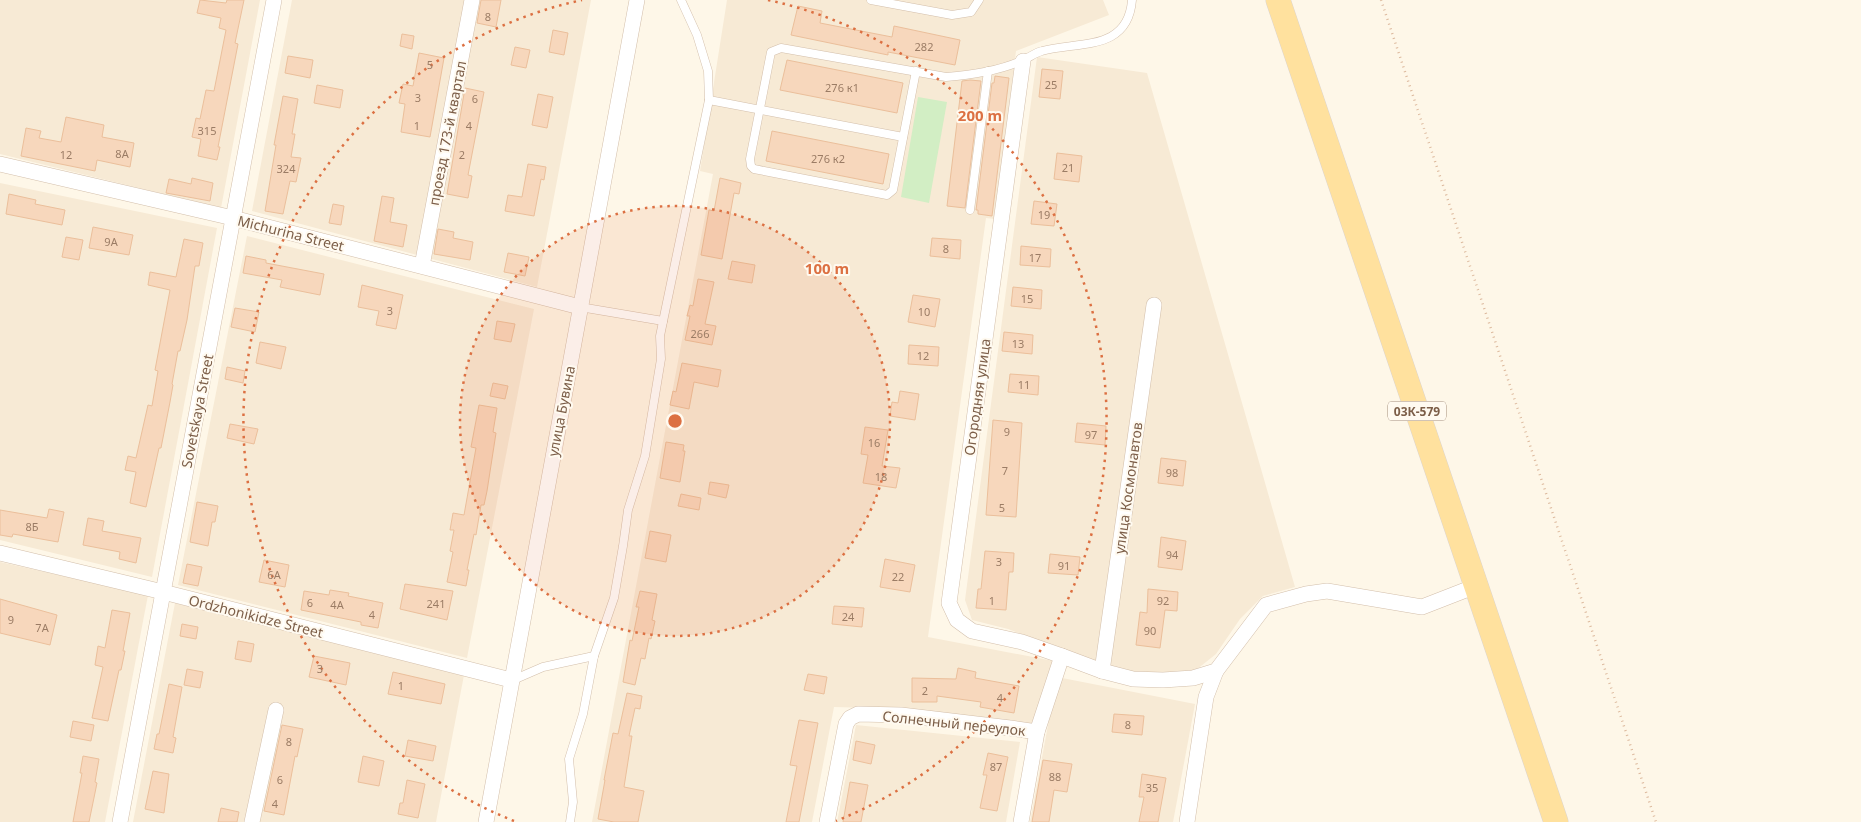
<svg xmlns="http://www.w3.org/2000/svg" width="1861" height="822" font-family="'Noto Sans',sans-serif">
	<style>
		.residential { fill: #f7ead5 }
		.park { fill: #d2eec4 }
		.building { fill: #f7d7bc; stroke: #ebbf9b }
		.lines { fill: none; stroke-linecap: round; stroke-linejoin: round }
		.service-casing { stroke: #d3bfab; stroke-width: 9 }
		.minor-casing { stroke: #d3bfab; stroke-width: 16 }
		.primary-casing { stroke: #ddd5cf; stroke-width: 25 }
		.path { stroke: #ddba9e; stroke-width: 2.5; stroke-dasharray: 1 4; stroke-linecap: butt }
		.service { stroke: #fff; stroke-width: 8 }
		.minor { stroke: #fff; stroke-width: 15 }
		.primary { stroke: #ffe19e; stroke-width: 24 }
		.ring { fill: none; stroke: #dc7042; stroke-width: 2.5; stroke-dasharray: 2.5 5 }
		.labels { text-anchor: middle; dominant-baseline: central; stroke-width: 4; stroke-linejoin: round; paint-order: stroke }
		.number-label { font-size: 11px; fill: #9b7c65 }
		.shield { fill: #fffaf0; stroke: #a38d7a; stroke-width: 1 }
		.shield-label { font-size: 12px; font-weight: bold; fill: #7c5e48 }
		.street-label { font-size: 14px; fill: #7c5e48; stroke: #fffaf0 }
		.centre { fill: #dc7042; stroke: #fffaf0; stroke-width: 2.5 }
		.ring-label { font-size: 15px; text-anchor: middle; font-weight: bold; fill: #dc7042; stroke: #fffaf0; stroke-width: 4; stroke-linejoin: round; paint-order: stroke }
	</style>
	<rect width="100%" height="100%" fill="#fef7e8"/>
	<g class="residential">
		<path d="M0,0H260L221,208L0,154Z"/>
		<path d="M292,0H591L537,287L252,211Z"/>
		<path d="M727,0H1103L1109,15L1016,51L995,219L986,218L928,637L1054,661L1036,726L908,709L834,707L812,822H592L713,174L700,171Z"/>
		<path d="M1037,57L1147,73L1295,587L1263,596L1240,619L1216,654L1196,670L1168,674L1123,671L1008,629L972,620L965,600Z"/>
		<path d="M0,183L217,228L152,577L0,540Z"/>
		<path d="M247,236L534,309L467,658L178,585Z"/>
		<path d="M0,562L148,595L105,822H0Z"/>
		<path d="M175,603L464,675L436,822H133Z"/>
		<path d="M1057,677L1195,704L1173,822H1030Z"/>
		<path d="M856,725L1020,742L1006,822H837Z"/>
	</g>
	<path class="park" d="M918,97L947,102L929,203L901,197Z"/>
	<g class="building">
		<path d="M200,0L226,3L227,0H244L235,43L238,44L218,147H220L217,160L198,156L201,139L192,137L196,118L200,119L206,90L214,91L226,30L219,28L221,18L197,13Z"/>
		<path d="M481,0H501L496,27L477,23Z"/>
		<path d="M798,6L822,11L820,23L892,37L894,26L960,40L955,65L888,52V55L791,35Z"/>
		<path d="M553,30L568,33L564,55L549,52Z"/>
		<path d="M402,34L414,36L412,49L400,46Z"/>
		<path d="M515,47L530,50L526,68L511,65Z"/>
		<path d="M419,53L444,58L430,137L401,132L405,104L399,103L403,84L413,86Z"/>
		<path d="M288,56L313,60L310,78L285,73Z"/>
		<path d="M787,60L903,83L897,113L780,90Z"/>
		<path d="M1042,69L1063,71L1060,99L1039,97Z"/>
		<path d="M995,76L1009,78L992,216L978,214V210H976L992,83H994Z"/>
		<path d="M970,80L981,81L965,208L947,206L962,81Z"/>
		<path d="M317,85L343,90L340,108L314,103Z"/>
		<path d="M465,88L484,92L468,175L472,176L468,198L447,194Z"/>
		<path d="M538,94L553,97L547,128L532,125Z"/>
		<path d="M283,96L298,99L292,134H295L291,157L301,158L296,182L290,181L283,214L265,211L276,145H274Z"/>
		<path d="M66,117L104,125L102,137L134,143L130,167L97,160L95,171L21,156L26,128L41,131L39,138L61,142Z"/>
		<path d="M772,131L889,154L883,184L766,161Z"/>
		<path d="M1057,153L1082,156L1079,182L1054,179Z"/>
		<path d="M528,164L546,167L544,180L541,179L534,216L505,211L508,195L522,197Z"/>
		<path d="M192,178L213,183L210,201L166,193L169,179L191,184Z"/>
		<path d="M720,178L741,183L739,194L734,193L722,259L701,255L709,210L714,211Z"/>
		<path d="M9,194L36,200L35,204L65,210L62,225L6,214Z"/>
		<path d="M382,196L394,198L390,222L407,225L403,247L374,241Z"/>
		<path d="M1034,201L1057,204L1054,226L1031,224Z"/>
		<path d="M333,204L344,206L341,225L329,223Z"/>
		<path d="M93,227L133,235L129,255L89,248Z"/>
		<path d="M438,229L454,232L453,238L473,242L470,260L434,254Z"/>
		<path d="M66,237L83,240L79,260L62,257Z"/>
		<path d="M932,238L961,240L960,259L930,256Z"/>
		<path d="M184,239L203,243L199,266H195L187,320L180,351H178L172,384L173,385L170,402L161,448H159L146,507L130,503L136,472L125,470L128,456L136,458L148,405L152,406L158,371L155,370L170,290L148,285L150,272L176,277Z"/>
		<path d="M1021,246L1051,249L1050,267L1020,265Z"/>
		<path d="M508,253L529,257L525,276L504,272Z"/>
		<path d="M246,256L266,260V263L324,274L320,295L280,287L282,280L243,273Z"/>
		<path d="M732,261L755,265L752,283L728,279Z"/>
		<path d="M698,279L714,282L705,324L716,326L712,345L685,340L690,316H687L690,305L693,306Z"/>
		<path d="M362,285L403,295L396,329L376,325L379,311L358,307Z"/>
		<path d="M1013,287L1042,290L1041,309L1011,306Z"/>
		<path d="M913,295L940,299L935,327L908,322Z"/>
		<path d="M235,308L259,312L255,332L231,327Z"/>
		<path d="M497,321L515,324L511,342L494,339Z"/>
		<path d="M1004,332L1033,335L1032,354L1002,351Z"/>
		<path d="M260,342L286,347L281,369L256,363Z"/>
		<path d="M909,345L939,347L938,366L908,364Z"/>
		<path d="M682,363L721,370L718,387L694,382L689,409L670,405L673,391L676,392Z"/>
		<path d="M227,367L245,371L243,383L225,379Z"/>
		<path d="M1010,374L1039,376L1038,395L1008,392Z"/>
		<path d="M493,383L508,386L505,399L490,396Z"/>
		<path d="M900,391L919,394L915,420L890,416L892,402L898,403Z"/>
		<path d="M479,405L497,408L493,432L496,433L487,491L484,505H481L476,535L474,534L467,570H469L466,586L447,582L453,552L450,551L454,530H450L453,513L464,515L476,448L471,447Z"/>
		<path d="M993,420L1022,423L1016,517L986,515Z"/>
		<path d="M1077,423L1106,426L1105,445L1075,442Z"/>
		<path d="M230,424L258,429L254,444L227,438Z"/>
		<path d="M865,427L888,430L882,466L900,468L896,488L863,483L868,455L861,454Z"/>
		<path d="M666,442L684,445L683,451H685L680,482L660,478Z"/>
		<path d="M1161,458L1186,461L1183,486L1158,483Z"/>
		<path d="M710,482L729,485L726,498L708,494Z"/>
		<path d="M681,494L701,498L699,510L678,506Z"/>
		<path d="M197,502L218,506L215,522H212L208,546L190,542Z"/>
		<path d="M49,509L64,512L58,542L13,534L12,537L0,535V510L47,518Z"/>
		<path d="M88,518L104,521L102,531L141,538L136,563L119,559L120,552L83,545Z"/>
		<path d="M650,531L671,535L666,562L645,558Z"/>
		<path d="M1161,537L1186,541L1182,570L1158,567Z"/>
		<path d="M985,551L1014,553L1013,572H1009L1006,610L976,608L978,589H981Z"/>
		<path d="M1050,554L1080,557L1078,575L1048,573Z"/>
		<path d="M885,559L915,565L910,592L880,587Z"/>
		<path d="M264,560L289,565L285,587L259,582Z"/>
		<path d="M187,564L202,567L198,586L183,583Z"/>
		<path d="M405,584L453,591L447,620L400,609Z"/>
		<path d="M1148,589L1178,592L1177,611L1165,610L1160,648L1136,645L1140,612L1147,613Z"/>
		<path d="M330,590L349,593L348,596L383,603L378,628L361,625V622L301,610L304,591L329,595Z"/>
		<path d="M640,591L657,594L652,620L655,621L651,639L649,638L645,659L641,658L635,685L623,682L630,640L632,641L639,607H636Z"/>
		<path d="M0,599L57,615L50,645L0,633Z"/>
		<path d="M834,606L864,608L862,627L832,624Z"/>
		<path d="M112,610L130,613L123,651H125L121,670H119L108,721L92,718L103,667L95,665L98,646L105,648Z"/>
		<path d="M182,624L198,627L196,639L180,636Z"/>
		<path d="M238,641L254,644L251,662L235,659Z"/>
		<path d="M314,656L350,663L346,685L309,677Z"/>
		<path d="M958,668L976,672L975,678L1019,686L1014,713L980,707L981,702L937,696V702H912V678L956,679Z"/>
		<path d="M187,669L203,672L200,688L184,685Z"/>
		<path d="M393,672L445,684L441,704L388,694Z"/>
		<path d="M808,674L827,677L824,694L804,690Z"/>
		<path d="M169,684L182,687L173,737L176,738L173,753L154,749L157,734H159Z"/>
		<path d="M627,693L642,696L640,709L635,708L629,736H632L624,787L644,791L638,822H614L598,819L605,780H604L613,733L618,734Z"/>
		<path d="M1114,714L1144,716L1142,735L1112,732Z"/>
		<path d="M799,720L818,723L799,822H786L797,766L790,765Z"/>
		<path d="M73,721L94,725L91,741L70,737Z"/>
		<path d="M282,725L303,729L297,757L295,756L284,815L264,811Z"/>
		<path d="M408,740L436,746L433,761L405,756Z"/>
		<path d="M856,741L875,745L871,764L853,760Z"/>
		<path d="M988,753L1008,757L997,811L980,808L987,775H983Z"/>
		<path d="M83,756L99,759L95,782L97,783L89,822H73L82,773H80Z"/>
		<path d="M363,756L384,761L379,786L358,782Z"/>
		<path d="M1043,760L1072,764L1067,792L1054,790L1049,822H1032Z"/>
		<path d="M153,771L169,774L164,813L145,809Z"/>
		<path d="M1142,774L1166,778L1158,822H1139L1144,797H1139Z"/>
		<path d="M407,780L425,784L418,818L398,814L400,803H403Z"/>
		<path d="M850,782L868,785L861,822H843Z"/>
		<path d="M221,808L239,812L237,822H218Z"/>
	</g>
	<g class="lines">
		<defs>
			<g id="service">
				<path d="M871,0L952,15L971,12L979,0"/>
				<path d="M916,71L893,190L887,195L754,169L751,166L750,159L771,52L781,48L946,77C971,75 998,71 1021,61C1029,58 1034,53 1042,51C1078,41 1128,52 1132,0"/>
				<path d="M709,100L903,137"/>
				<path d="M970,210L988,71"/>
				<path d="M580,307L663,321"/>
				<path d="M513,680L543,667L594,656"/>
				<path d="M570,822L573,802L569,759L583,714L594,656L614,598L623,546L628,510L645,456L661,359L660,336L709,100L708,71L697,35L681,0"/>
			</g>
			<g id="minor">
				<path d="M1023,61L949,603L957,620L972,631L1022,642L1062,656"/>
				<path d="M0,164L233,218L580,307"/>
				<path d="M422,266L472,0"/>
				<path d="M0,553L163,592L511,680"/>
				<path d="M1102,671L1154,305"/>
				<path d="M120,822L274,0"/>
				<path d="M252,822L276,710"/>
				<path d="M486,822L637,0"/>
				<path d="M827,822L846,724L850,718L858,714L901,715L1010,728L1037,732L1062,656L1102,671L1133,679L1163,680L1193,678L1216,671L1266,605L1306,594L1327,591L1422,607L1476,586"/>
				<path d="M1021,822L1037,732"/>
				<path d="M1187,822L1206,697L1216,671"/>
			</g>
			<path id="primary" d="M1278,0L1556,822"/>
		</defs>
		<use href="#service" class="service-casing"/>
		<use href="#minor" class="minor-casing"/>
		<use href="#primary" class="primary-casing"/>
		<path class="path" d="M1381,0L1656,822"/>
		<use href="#service" class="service"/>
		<use href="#minor" class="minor"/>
		<use href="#primary" class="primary"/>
	</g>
	<circle cx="675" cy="421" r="215" fill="#dc7042" fill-opacity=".12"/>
	<g class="ring">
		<circle cx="675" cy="421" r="215"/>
		<path d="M514 821A431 431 0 0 1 582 0M768 0A431 431 0 0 1 836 821"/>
	</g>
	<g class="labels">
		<g class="number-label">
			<text x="488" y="16">8</text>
			<text x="924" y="46">282</text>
			<text x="430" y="64">5</text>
			<text x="1051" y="84">25</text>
			<text x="842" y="87">276 к1</text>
			<text x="418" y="97">3</text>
			<text x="475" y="98">6</text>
			<text x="417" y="125">1</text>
			<text x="469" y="125">4</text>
			<text x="207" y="130">315</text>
			<text x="122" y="153">8А</text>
			<text x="66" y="154">12</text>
			<text x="462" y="154">2</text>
			<text x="828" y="158">276 к2</text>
			<text x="1068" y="167">21</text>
			<text x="286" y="168">324</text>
			<text x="1044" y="214">19</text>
			<text x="111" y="241">9А</text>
			<text x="946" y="248">8</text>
			<text x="1035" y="257">17</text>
			<text x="1027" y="298">15</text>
			<text x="390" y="310">3</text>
			<text x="924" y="311">10</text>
			<text x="700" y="333">266</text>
			<text x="1018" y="343">13</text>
			<text x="923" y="355">12</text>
			<text x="1024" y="384">11</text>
			<text x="1007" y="431">9</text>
			<text x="1091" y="434">97</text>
			<text x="874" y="442">16</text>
			<text x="1005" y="470">7</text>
			<text x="1172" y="472">98</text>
			<text x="881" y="476">18</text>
			<text x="1002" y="507">5</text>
			<text x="32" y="526">8Б</text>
			<text x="1172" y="554">94</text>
			<text x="999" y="561">3</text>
			<text x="1064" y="565">91</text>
			<text x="274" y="574">6А</text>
			<text x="898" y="576">22</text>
			<text x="992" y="600">1</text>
			<text x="1163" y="600">92</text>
			<text x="310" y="602">6</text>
			<text x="436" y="603">241</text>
			<text x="337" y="604">4А</text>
			<text x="372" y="614">4</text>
			<text x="848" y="616">24</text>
			<text x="11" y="619">9</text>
			<text x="42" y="627">7А</text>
			<text x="1150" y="630">90</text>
			<text x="320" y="668">3</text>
			<text x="401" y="685">1</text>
			<text x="925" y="690">2</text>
			<text x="1000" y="697">4</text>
			<text x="1128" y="724">8</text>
			<text x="289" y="741">8</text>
			<text x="996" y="766">87</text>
			<text x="1055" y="776">88</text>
			<text x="280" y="779">6</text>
			<text x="1152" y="787">35</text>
			<text x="275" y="803">4</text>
		</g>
		<rect class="shield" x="1388" y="401.5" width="58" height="19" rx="4"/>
		<g class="shield-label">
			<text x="1417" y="411">03К-579</text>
		</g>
		<g class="street-label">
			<text transform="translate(447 133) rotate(-79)">проезд 173-й квартал</text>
			<text transform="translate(291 233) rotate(14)">Michurina Street</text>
			<text transform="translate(977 397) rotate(-82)">Огородняя улица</text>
			<text transform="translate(197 411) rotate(-79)">Sovetskaya Street</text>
			<text transform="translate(561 411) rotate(-79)">улица Бувина</text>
			<text transform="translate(1128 488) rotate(-82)">улица Космонавтов</text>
			<text transform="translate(256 616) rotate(14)">Ordzhonikidze Street</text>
			<text transform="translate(954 723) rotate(6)">Солнечный переулок</text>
		</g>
	</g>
	<circle cx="675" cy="421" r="8" class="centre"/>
	<g class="ring-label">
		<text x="980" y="121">200 m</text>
		<text x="827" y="274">100 m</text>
	</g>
</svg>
